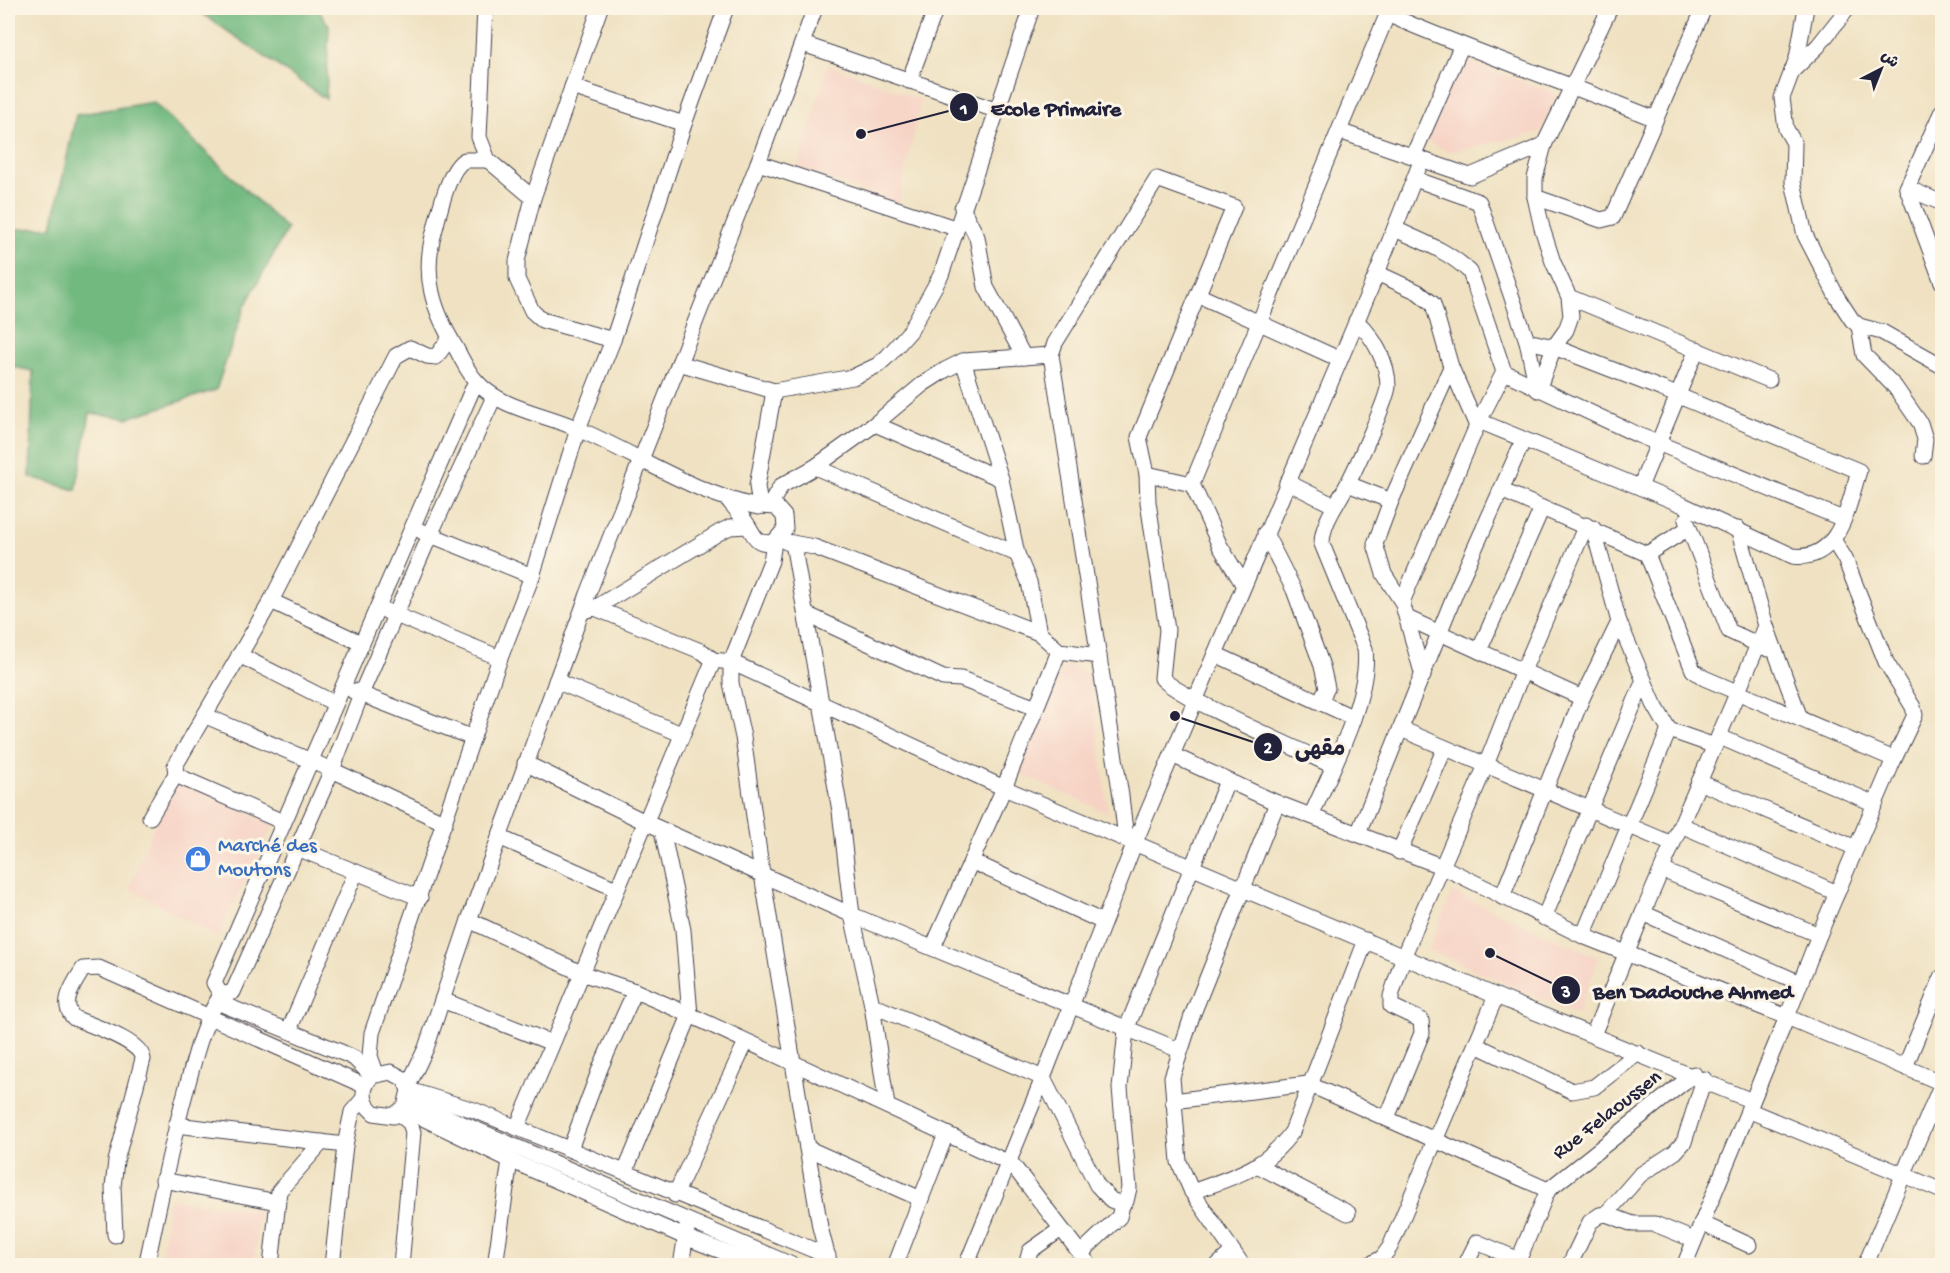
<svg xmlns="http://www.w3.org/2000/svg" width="1950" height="1273" font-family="'Gochi Hand','Playpen Sans Arabic',sans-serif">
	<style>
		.built { fill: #f6d2c4 }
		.forest { fill: #72b980; stroke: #4a6e5e; stroke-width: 1.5 }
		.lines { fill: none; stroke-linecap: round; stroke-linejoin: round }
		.minor-casing { stroke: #413f4f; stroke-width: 17 }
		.minor { stroke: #fff; stroke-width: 15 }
		.labels { text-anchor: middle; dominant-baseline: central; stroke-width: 6; stroke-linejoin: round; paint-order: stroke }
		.shop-label { font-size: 21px; fill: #366cbe; stroke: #fcf5e5; text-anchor: start }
		.street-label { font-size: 21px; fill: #22223b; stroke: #fcf5e5 }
		.leader { fill: none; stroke: #22223b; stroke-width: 2 }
		.callout-dot { fill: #22223b; stroke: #fcf5e5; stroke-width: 2 }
		.mark-label { font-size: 18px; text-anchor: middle; font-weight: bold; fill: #fff }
		.callout-label { font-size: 22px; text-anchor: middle; font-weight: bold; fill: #22223b; stroke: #fcf5e5; stroke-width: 6; stroke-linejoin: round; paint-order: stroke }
	</style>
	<rect width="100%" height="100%" fill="#fcf5e5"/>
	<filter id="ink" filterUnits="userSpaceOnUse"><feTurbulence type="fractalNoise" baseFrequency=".0167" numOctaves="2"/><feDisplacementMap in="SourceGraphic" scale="12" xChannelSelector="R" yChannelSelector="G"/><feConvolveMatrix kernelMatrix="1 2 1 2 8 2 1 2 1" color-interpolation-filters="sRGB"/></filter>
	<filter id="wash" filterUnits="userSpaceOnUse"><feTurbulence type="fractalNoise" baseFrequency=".008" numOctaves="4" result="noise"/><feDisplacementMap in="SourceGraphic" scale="24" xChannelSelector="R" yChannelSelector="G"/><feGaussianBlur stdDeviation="1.35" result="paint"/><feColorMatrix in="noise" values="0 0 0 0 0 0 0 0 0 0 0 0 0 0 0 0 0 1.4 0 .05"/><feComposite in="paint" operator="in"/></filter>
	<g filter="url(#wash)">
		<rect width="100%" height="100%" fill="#efe1c1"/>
		<g class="built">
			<path d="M1460,58L1557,94L1541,132L1450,152L1424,140Z"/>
			<path d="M828,64L921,100L898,205L798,167Z"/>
			<path d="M1066,662L1091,676L1108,813L1018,773Z"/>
			<path d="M170,776L274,824L217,938L129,888L153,830Z"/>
			<path d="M1452,892L1599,958L1577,1014L1428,950Z"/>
			<path d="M169,1199L259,1211L254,1265H160Z"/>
		</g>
		<g class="forest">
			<path d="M194,8H317L329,26L326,99Z"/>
			<path d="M153,102L287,229L244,308L216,390L128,418L90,413L76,490L30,477L33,371L8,366V230L52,227L76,115Z"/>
		</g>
	</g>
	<g filter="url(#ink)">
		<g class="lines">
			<defs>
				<g id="minor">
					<path d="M485,8L479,137L488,160L533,198"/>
					<path d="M600,8L533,198L517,261V279L532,311L542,320L613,340"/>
					<path d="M1806,8L1797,58L1782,98L1786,129L1794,143L1793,182L1805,235L1837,297L1852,320L1859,326L1882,332L1942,366"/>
					<path d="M1387,14C1475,53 1565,82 1653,118"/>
					<path d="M803,44L998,111"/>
					<path d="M1792,71L1818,46L1848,8"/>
					<path d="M909,81L936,8"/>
					<path d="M572,87L684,124"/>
					<path d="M1942,111L1907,188L1942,282"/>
					<path d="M1339,131L1470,176L1544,145"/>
					<path d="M1413,156L1461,47"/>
					<path d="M488,160H465C450,166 439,212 435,229C421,275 433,310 457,350C462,360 468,372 476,381C500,409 546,414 578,429C638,455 693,493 758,507"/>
					<path d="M758,163L955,228"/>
					<path d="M1415,179L1479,202L1527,341L1537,389"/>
					<path d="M1907,188L1942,203"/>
					<path d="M1535,197L1601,220L1613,217L1704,8"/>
					<path d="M962,208L977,237L986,287L1024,357"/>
					<path d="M1395,229C1421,241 1449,251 1470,272L1504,372L1638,435L1843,519"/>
					<path d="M1377,273L1418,292L1433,304L1451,367L1477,426"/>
					<path d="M1198,295L1339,359"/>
					<path d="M1569,297L1769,380"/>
					<path d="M1859,326L1864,355L1895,387L1920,423L1925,439L1923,456"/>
					<path d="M963,361L1001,479L1017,554L1029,582L1039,633"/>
					<path d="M679,363L774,391L853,377L878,365L888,356L910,331L941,275L1032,8"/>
					<path d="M1538,390L1554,347L1566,330L1571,316L1569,297L1553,262L1542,228L1535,197V178L1544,145L1610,8"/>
					<path d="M1479,421L1683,505L1793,556C1840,562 1848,505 1859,471L1662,389L1554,347L1527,341"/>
					<path d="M875,424L1001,479"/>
					<path d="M815,467L1017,554"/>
					<path d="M1147,474L1192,484"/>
					<path d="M1287,482L1335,506"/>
					<path d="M1348,484L1391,501"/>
					<path d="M1640,487L1697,349"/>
					<path d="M1501,490L1647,554L1687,529"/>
					<path d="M729,501C734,507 740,514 745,521C754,533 754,546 774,542L785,529L784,516L776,507L760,506"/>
					<path d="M770,505L781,486L815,467L875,424L923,384L945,370L963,361L1051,355"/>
					<path d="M760,506L757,486L774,391"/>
					<path d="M1686,520L1729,631L1768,649"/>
					<path d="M1586,525L1523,671L1486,765L1672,844"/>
					<path d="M1738,529L1766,626L1800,718"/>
					<path d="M1589,530L1593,528L1619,622"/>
					<path d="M421,531L532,576"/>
					<path d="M1265,533L1294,590L1322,666L1327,688L1320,701"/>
					<path d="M774,542L771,561L731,662V683L743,737L762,874L820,1227L830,1266"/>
					<path d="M786,542L814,547L1039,633L1059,651L1099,656"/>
					<path d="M793,543L840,811L852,915L872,1005L887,1106"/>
					<path d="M1647,554L1693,670L1704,678L1894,759L1915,715L1913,707L1886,662L1845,559L1834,541"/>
					<path d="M1243,584L1220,546L1192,484L1390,8"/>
					<path d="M271,601L361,643"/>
					<path d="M1402,602L1479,421L1504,372"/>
					<path d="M587,610L595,608L720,532L730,527L748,526"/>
					<path d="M386,611L500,658"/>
					<path d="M806,614L943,678L961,679L1036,708"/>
					<path d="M1407,618L1582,698L1619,622L1654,704L1669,730L1715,746"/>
					<path d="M1479,651L1542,508"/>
					<path d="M1215,654L1352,717"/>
					<path d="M239,655L334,703"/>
					<path d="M713,660L731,662L1004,788L1496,996L1752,1101"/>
					<path d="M1423,676L1402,602L1384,574L1375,544L1391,501L1451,367"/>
					<path d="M556,681L681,734"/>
					<path d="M353,691L473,738"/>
					<path d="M206,716L332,770L445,823"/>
					<path d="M1720,737L1875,804"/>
					<path d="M1172,755L1277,803L1443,867L1583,936L1787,1017L1819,935L1894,759"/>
					<path d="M525,763L645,822L852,915L1179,1050"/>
					<path d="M1699,782L1856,848"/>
					<path d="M1311,816C1331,771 1371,696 1365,649L1322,544C1322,522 1338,503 1347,485C1355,470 1388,398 1388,386C1388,363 1373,335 1356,321"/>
					<path d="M150,817L176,774"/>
					<path d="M283,822L180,777L176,774L175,766L271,601L396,356L410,348L427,356L436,357L450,338"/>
					<path d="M1681,825L1837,893"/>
					<path d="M1358,834L1461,579L1523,441"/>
					<path d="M499,837L616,889"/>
					<path d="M1126,839L1121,796L1051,355L1055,343L1157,179L1234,207L1139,437L1147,474L1148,502L1167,630L1162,678C1175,696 1305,752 1333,766"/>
					<path d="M297,848L420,898"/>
					<path d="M1399,852L1445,748"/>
					<path d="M971,861L1103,922"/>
					<path d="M1662,870L1819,935"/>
					<path d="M1502,897L1582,698"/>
					<path d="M1643,913L1766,626"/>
					<path d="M1544,918L1644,680"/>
					<path d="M469,920L581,973L635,991L690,1015L1007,1162"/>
					<path d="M1583,936L1669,730"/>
					<path d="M933,947L1004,788L1059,651"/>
					<path d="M221,995L214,983L476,381"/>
					<path d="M221,995L233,992L332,770L361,694L430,535L494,397"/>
					<path d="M442,1000L552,1043"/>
					<path d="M217,1002L343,1053L354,1058L372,1076"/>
					<path d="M872,1005L1043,1078L1097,1185L1111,1200L1119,1203L1126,1201L1129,1188L1120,1088L1126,1030L1227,781"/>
					<path d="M289,1030L356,872"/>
					<path d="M1593,1035L1643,913L1800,983"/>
					<path d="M1476,1045L1572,1091L1594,1087L1638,1053"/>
					<path d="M1905,1067L1942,977"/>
					<path d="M376,1073L370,1056L372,1033L500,658L532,576L578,429L613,340L684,124L726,8"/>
					<path d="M408,1086L426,1048L469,920L588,594L758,163L815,8"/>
					<path d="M409,1090L405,1107L393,1116L374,1113C361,1102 361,1088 372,1076L391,1072L404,1079L409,1090L474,1110L828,1256"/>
					<path d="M410,1096L435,1112L794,1266"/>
					<path d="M1173,1101L1308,1084L1548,1190"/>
					<path d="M404,1109L510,1160L685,1237L760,1266"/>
					<path d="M1748,1110L1942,1191"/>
					<path d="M399,1114L410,1123L413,1132L401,1266"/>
					<path d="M1387,1118L1422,1033L1421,1020L1391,1006V996L1404,955L1486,765L1401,729"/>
					<path d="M176,1125L345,1145"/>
					<path d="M517,1128L712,664L713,660L703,652L595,608"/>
					<path d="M807,1148L921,1199"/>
					<path d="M570,1149L601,1066L635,991"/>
					<path d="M1008,1159L1090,1266"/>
					<path d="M1259,1166L1348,1213"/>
					<path d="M625,1172L690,1015L683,930L662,830"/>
					<path d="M163,1180L277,1202"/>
					<path d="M1192,1192C1234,1176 1264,1170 1292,1132L1366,940"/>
					<path d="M675,1195L746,1042"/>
					<path d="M1606,1214L1640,1175L1675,1152L1684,1142L1704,1079"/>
					<path d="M1701,1223L1749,1245"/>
					<path d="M115,1235L113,1187L116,1161L143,1059C140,1040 92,1026 74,1018C59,1003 74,984 83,969L99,968L365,1086"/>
					<path d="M1081,1253L1119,1217L1123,1202"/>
					<path d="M146,1266C159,1207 170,1148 186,1090C195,1057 202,1024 221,995"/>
					<path d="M271,1266L279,1191L322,1142"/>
					<path d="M332,1266L345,1145L352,1112L364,1098"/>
					<path d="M495,1266L510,1160"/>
					<path d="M681,1266L687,1227"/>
					<path d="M895,1266L946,1134"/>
					<path d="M966,1266L1043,1078L1135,842L1377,273L1422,159"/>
					<path d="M1026,1266L1030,1251L1061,1229"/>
					<path d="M1217,1266L1232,1252"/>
					<path d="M1243,1266L1192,1192L1179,1162L1172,1077L1192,1016L1277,803"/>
					<path d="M1367,1266L1382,1258L1390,1247L1496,996"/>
					<path d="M1465,1266L1477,1242L1519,1260"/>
					<path d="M1516,1266L1548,1190L1694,1074"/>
					<path d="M1569,1266L1590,1222L1600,1215L1606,1214L1633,1224H1655L1694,1240"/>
					<path d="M1684,1266L1787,1017L1942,1083"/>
					<path d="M1865,1266L1942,1083"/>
				</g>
			</defs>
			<use href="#minor" class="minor-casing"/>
			<use href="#minor" class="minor"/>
		</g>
	</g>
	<defs>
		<symbol id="shop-disc" viewBox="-11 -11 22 22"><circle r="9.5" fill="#3f7fe0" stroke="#fcf5e5"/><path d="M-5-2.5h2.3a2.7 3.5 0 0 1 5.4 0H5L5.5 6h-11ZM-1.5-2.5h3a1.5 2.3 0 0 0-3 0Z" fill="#fff"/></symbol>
	</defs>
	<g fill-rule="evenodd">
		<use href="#shop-disc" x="183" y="844" width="30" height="30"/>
	</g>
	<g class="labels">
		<g class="shop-label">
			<text x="218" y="847">Marché des<tspan x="218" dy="24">Moutons</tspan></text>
		</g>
		<g class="street-label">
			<text transform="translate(1608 1116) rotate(-38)">Rue Felaoussen</text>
		</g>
	</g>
	<path class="leader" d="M861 134L964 107M1175 716L1268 747M1490 953L1566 990"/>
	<g class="callout-dot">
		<circle cx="861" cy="134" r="6"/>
		<circle cx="1175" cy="716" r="6"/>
		<circle cx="1490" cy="953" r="6"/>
		<circle cx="964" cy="107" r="15"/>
		<circle cx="1268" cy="747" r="15"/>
		<circle cx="1566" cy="990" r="15"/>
	</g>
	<g class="mark-label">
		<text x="964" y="114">1</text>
		<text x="1268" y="753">2</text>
		<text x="1566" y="997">3</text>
	</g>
	<g class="callout-label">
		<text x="1056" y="115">Ecole Primaire</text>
		<text x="1320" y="755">مقهى</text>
		<text x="1693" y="998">Ben Dadouche Ahmed</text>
	</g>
	<rect width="1950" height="1273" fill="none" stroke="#fcf5e5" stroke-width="30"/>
	<g transform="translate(1881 69) rotate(42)" stroke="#fcf5e5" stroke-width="4.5" paint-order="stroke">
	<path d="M0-4.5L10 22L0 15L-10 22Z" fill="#22223b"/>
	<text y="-9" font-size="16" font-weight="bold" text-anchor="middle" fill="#22223b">ش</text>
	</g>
</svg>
